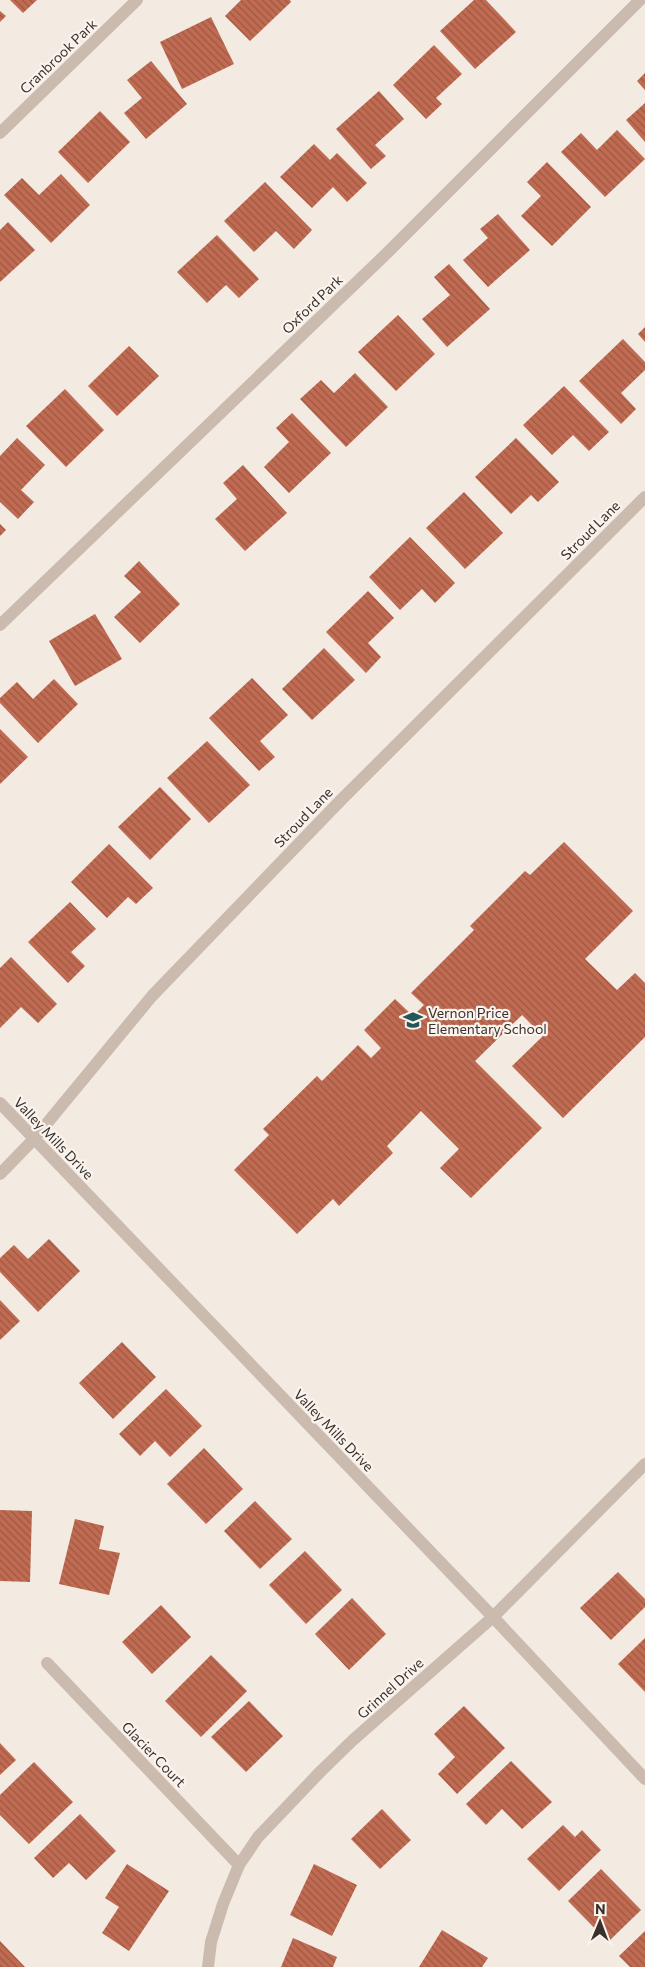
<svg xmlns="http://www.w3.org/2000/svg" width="645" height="1967" font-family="Commissioner,sans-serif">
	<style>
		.building { fill: url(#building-back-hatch) }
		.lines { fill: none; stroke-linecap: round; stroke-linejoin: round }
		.street { stroke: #cbbaae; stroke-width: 12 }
		.labels { text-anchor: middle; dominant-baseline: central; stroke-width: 4.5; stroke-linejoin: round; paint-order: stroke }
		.street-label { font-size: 14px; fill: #3a302c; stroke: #faf4ee }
		.poi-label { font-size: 14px; fill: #3a302c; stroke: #faf4ee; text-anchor: start }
	</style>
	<defs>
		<pattern id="building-back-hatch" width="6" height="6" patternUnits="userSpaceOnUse" patternTransform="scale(1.25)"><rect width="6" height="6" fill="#c06b52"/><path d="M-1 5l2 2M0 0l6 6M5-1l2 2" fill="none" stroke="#9d5844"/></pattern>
	</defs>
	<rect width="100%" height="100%" fill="#f3eae2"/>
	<g class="building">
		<path d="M10,0H37L23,13Z"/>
		<path d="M241,0H290L291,2L250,41L225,16Z"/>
		<path d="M474,0H486L516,32L475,69L440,31Z"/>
		<path d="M0,11L6,16L0,22Z"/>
		<path d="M211,17L234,64L182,89L160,42Z"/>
		<path d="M434,45L462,74L436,98L442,104L426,119L393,85Z"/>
		<path d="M151,61L187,104L146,139L124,113L142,98L127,80Z"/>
		<path d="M645,73V90L637,81Z"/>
		<path d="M379,91L404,119L375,145L386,156L371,169L336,129Z"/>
		<path d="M645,103V142L626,120Z"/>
		<path d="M100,111L130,142L88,183L58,152Z"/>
		<path d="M617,130L645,159L605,197L561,152L581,133L597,150Z"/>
		<path d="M314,144L330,160L337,153L367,183L347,202L333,187L312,208L280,177Z"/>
		<path d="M547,162L591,207L552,246L521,216L541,196L527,182Z"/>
		<path d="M61,174L90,205L51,243L4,195L22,178L39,195Z"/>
		<path d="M265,182L312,230L294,249L276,231L254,252L224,221Z"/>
		<path d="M498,214L530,250L488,287L463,260L488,238L480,229Z"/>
		<path d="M8,222L35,250L0,282V230Z"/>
		<path d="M217,235L259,279L239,298L226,285L207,303L177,272Z"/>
		<path d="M449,264L490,309L447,347L422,319L450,295L434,277Z"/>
		<path d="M398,315L435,354L396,391L358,352Z"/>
		<path d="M645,327V342L638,334Z"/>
		<path d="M623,339L645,362V370L621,393L636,409L621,424L579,381Z"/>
		<path d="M129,346L159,376L117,416L88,386Z"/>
		<path d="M355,373L388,407L346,447L300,399L321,380L334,393Z"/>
		<path d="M564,386L609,432L589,451L573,435L552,455L523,425Z"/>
		<path d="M65,389L104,430L66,467L26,426Z"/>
		<path d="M292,413L331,453L289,493L264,467L289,442L276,428Z"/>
		<path d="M17,438L45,465L21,490L34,502L18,519L0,502V456Z"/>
		<path d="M516,438L559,482L538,502L531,495L511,514L475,477Z"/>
		<path d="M243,465L287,513L245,551L215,519L237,499L223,483Z"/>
		<path d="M464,492L503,533L465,569L426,528Z"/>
		<path d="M0,524L6,530L0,536Z"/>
		<path d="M410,537L455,583L435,603L422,589L400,610L369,577Z"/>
		<path d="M139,561L180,604L140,643L114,617L141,592L124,576Z"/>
		<path d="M368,591L394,618L368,643L381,657L366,673L326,632Z"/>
		<path d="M95,614L122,659L75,686L49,641Z"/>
		<path d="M324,648L355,680L312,720L282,689Z"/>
		<path d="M252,678L288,715L260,741L275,757L259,771L209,718Z"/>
		<path d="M54,679L78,704L38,743L0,703V698L17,682L33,699Z"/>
		<path d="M0,729L28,757L0,784Z"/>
		<path d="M207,741L250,785L209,823L167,778Z"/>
		<path d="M160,787L191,819L150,860L118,827Z"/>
		<path d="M564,842L633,911L585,959L617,990L635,973L645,983V1037L563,1118L512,1066L543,1036L522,1015L475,1061L542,1128L471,1198L440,1168L459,1149L421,1111L387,1146L393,1153L339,1206L333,1199L297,1234L234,1170L269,1135L263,1129L317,1076L322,1081L358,1045L371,1058L381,1048L364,1030L395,999L413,1016L424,1005L411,993L474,930L470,926L525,871L530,875Z"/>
		<path d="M109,844L153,888L136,904L128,897L107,918L71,882Z"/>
		<path d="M70,902L96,929L71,952L85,966L68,983L28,942Z"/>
		<path d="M11,957L57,1004L38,1023L21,1007L0,1028V968Z"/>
		<path d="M49,1239L80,1271L38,1312L0,1272V1258L14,1245L28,1259Z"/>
		<path d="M0,1300L20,1321L0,1340Z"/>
		<path d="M122,1342L156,1377L113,1419L79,1383Z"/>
		<path d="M166,1389L202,1426L170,1457L155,1441L140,1456L119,1434Z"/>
		<path d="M204,1448L243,1489L206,1524L167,1484Z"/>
		<path d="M255,1501L292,1539L260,1569L224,1531Z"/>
		<path d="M0,1510L32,1511L30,1582L0,1581Z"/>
		<path d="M75,1519L104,1526L99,1549L120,1553L109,1595L59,1584Z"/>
		<path d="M305,1551L342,1590L306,1624L269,1585Z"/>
		<path d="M618,1572L645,1599V1607L611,1640L580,1608Z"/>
		<path d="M352,1598L386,1634L349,1670L315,1634Z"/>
		<path d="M161,1605L191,1637L152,1674L122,1642Z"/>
		<path d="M645,1638V1692L618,1664Z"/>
		<path d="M211,1655L247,1691L201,1737L165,1701Z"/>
		<path d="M249,1701L283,1736L246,1772L211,1737Z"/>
		<path d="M464,1706L505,1748L457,1794L438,1774L455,1757L434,1734Z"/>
		<path d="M0,1743L16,1760L0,1775Z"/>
		<path d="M511,1761L552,1802L522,1829L502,1809L486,1825L466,1804Z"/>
		<path d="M34,1762L73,1802L29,1844L0,1815V1795Z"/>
		<path d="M382,1809L411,1840L380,1869L351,1839Z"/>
		<path d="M80,1814L116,1851L86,1880L69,1863L53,1878L34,1858Z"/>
		<path d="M563,1825L575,1837L582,1830L601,1850L559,1891L527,1859Z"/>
		<path d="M127,1864L169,1891L129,1951L102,1933L119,1907L105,1898Z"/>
		<path d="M314,1864L357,1885L332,1936L290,1915Z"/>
		<path d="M601,1869L641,1910L608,1942L568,1901Z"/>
		<path d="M442,1930L488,1958L482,1967H419Z"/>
		<path d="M645,1931V1967H630L619,1956Z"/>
		<path d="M293,1938L337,1957L333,1967H281Z"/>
		<path d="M0,1941L25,1967H0Z"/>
	</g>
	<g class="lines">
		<g class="street">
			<path d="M0,133L137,0"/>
			<path d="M0,625L384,256L640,0"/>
			<path d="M0,1103L493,1617L645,1779"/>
			<path d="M0,1174L34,1139L152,996L341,800L645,497"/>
			<path d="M47,1663L239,1865"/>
			<path d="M208,1967L211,1942L223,1904L239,1865L258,1837L321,1771L353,1740L493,1617L645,1464"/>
		</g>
	</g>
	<defs>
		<symbol id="school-bare" viewBox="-9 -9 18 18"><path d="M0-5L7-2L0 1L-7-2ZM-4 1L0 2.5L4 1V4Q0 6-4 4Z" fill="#235759" stroke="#faf4ee" stroke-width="2.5" paint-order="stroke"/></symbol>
	</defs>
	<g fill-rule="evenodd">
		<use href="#school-bare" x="399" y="1006" width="28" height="28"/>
	</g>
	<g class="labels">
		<g class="street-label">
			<text transform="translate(58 56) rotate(-44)">Cranbrook Park</text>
			<text transform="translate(312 304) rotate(-44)">Oxford Park</text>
			<text transform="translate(590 530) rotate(-45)">Stroud Lane</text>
			<text transform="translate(303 817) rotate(-46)">Stroud Lane</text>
			<text transform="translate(54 1138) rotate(46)">Valley Mills Drive</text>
			<text transform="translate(334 1430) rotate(46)">Valley Mills Drive</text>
			<text transform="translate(390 1688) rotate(-42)">Grinnel Drive</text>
			<text transform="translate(154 1754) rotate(46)">Glacier Court</text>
		</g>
		<g class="poi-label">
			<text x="428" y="1012">Vernon Price<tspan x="428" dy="16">Elementary School</tspan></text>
		</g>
	</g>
	<g transform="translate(600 1922) rotate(1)" stroke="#faf4ee" stroke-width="4" paint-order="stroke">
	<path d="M0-4L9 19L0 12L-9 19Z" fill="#3a302c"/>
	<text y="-8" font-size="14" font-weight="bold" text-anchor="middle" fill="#3a302c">N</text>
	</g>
</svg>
